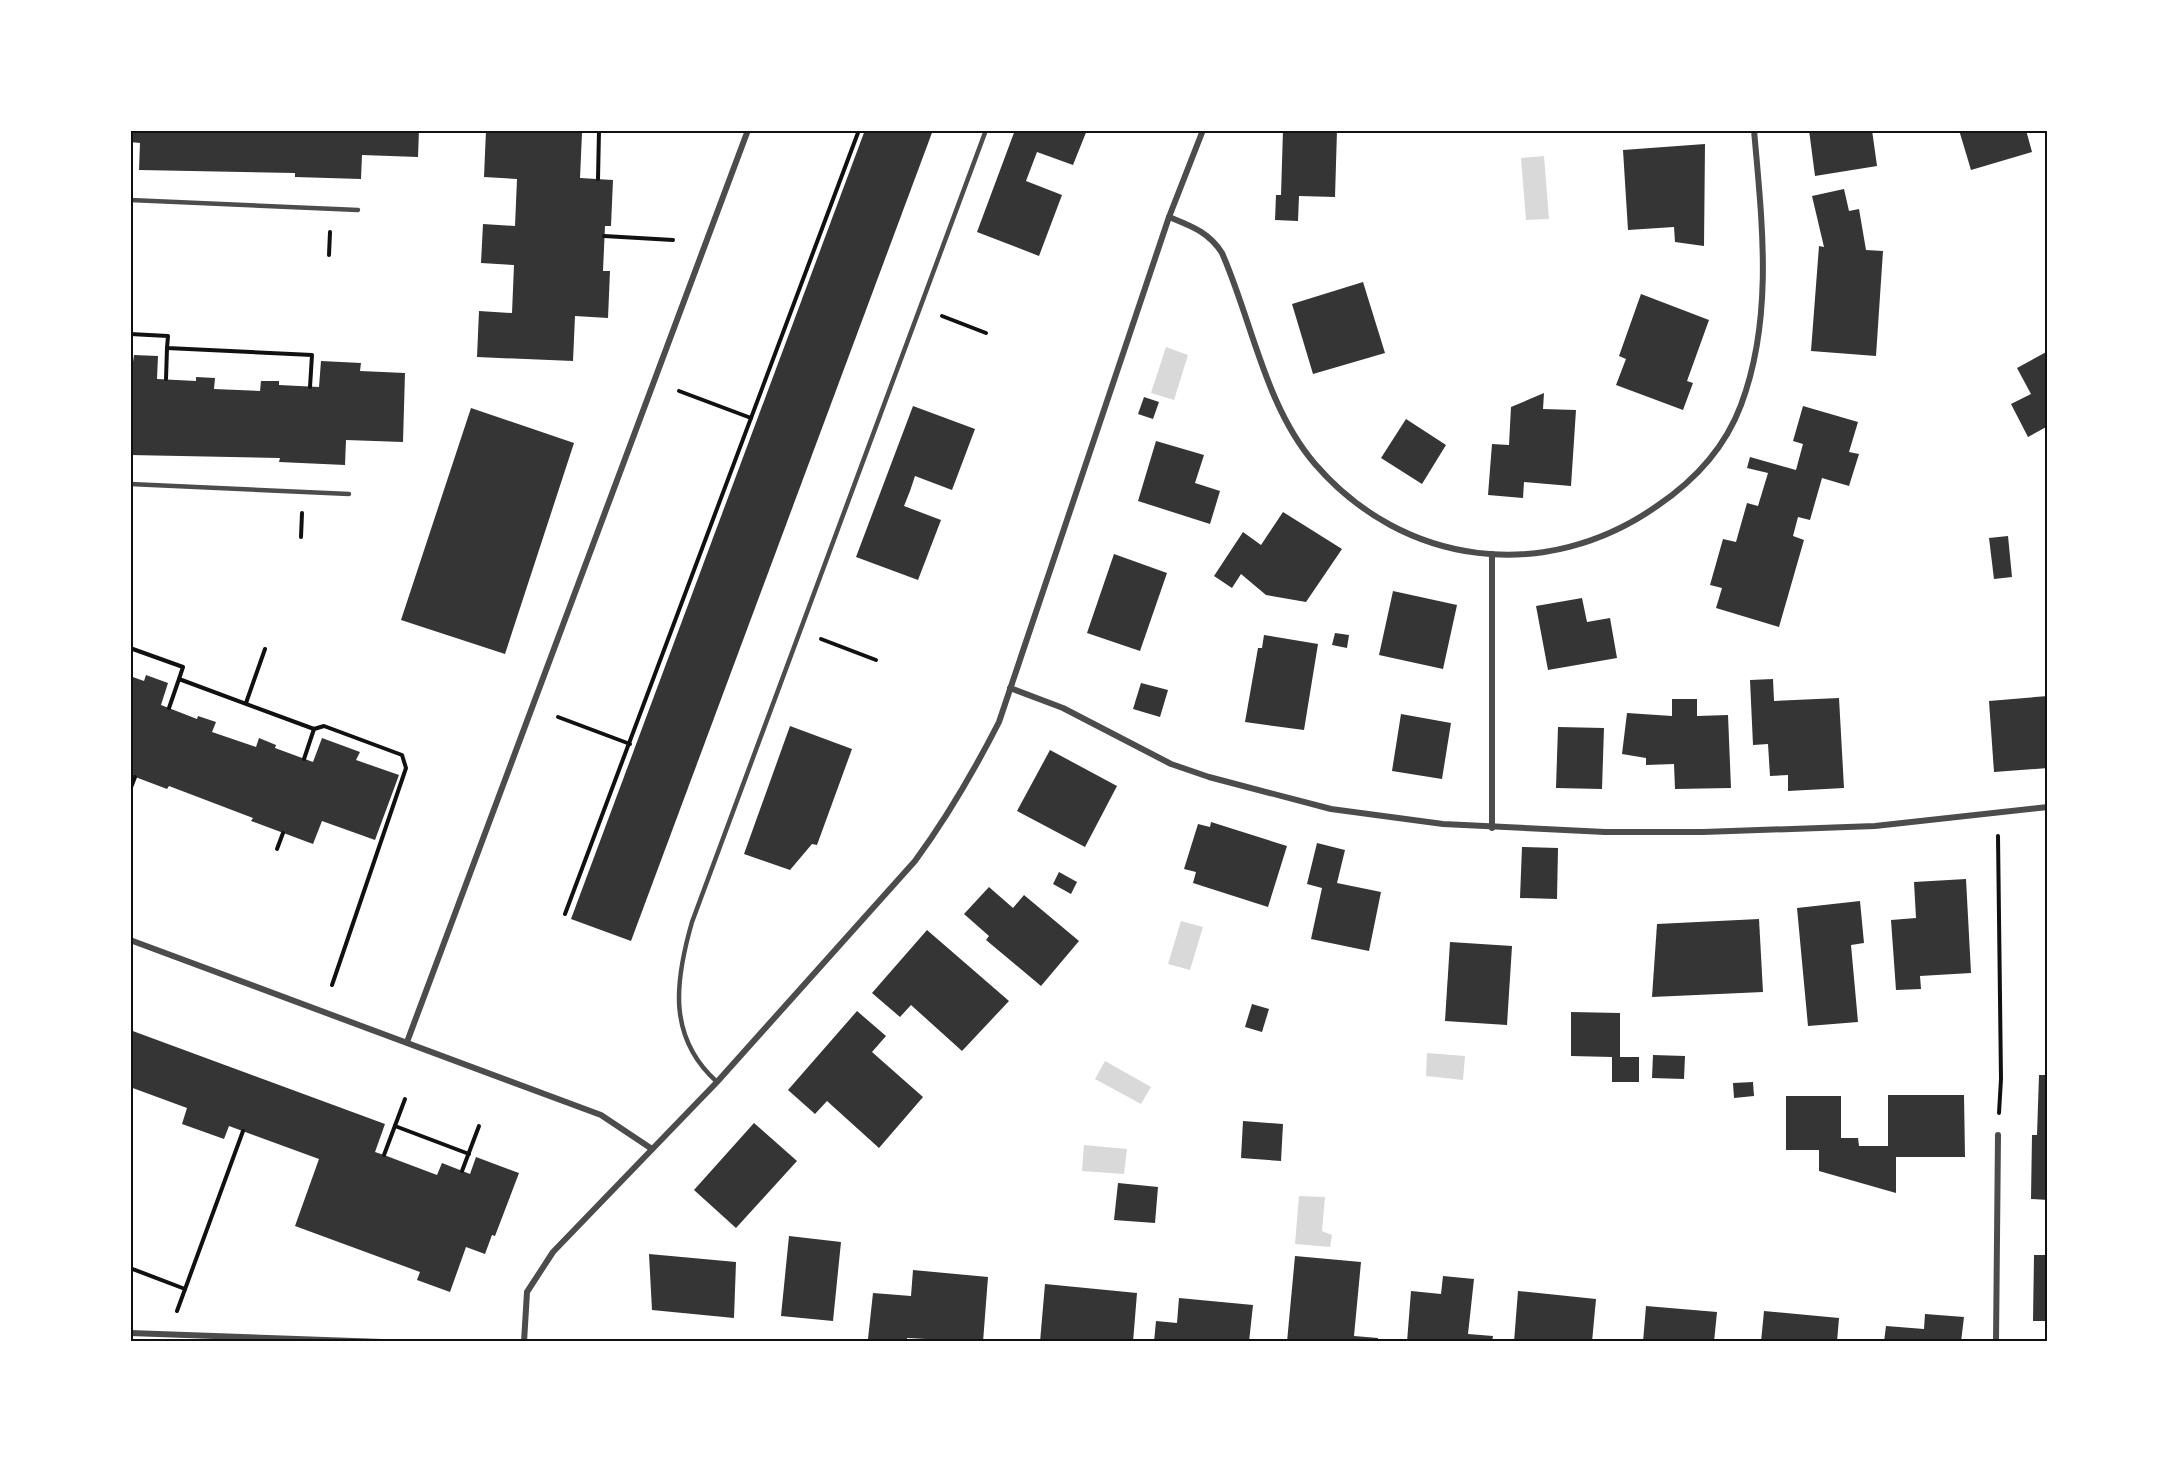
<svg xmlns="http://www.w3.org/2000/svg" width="2178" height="1472" font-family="Barlow,sans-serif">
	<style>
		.water { fill: #d9d9d9 }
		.building { fill: #353535 }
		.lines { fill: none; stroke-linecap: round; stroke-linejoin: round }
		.path { stroke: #111; stroke-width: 4 }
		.service { stroke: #4c4c4c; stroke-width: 4.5 }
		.minor { stroke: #4c4c4c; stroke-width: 6 }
		.neatline { fill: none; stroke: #111; stroke-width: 2 }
	</style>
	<rect width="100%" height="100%" fill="#fff"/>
	<g class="water">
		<path d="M1544,156L1549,219L1526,220L1521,158Z"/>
		<path d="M1166,347L1188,355L1174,400L1151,393Z"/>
		<path d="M1181,921L1203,927L1190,970L1168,964Z"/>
		<path d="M1427,1053L1465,1056L1463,1080L1426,1076Z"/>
		<path d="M1105,1061L1151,1087L1141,1104L1095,1079Z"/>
		<path d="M1084,1145L1127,1149L1124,1174L1082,1171Z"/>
		<path d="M1299,1196L1325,1197L1322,1231L1332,1235L1330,1247L1295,1244Z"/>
	</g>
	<g class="building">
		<path d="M130,130H419L418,157L362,155L361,179L295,177V173L139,170L140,143L130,142Z"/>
		<path d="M486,130L582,133L580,178L613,180L611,226H605L603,271H610L608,318L575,316L573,361L477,357L479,311L512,313L514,265L481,263L483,224L515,226L517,179L484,177Z"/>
		<path d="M865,130H933L631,941L571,919Z"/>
		<path d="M1015,130H1087L1073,165L1037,152L1026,181L1062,195L1039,256L977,232Z"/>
		<path d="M1283,130H1337L1335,197L1299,196L1298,221L1275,220L1276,195H1281Z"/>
		<path d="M1809,130H1872L1877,166L1815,176Z"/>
		<path d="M1959,130H2026L2032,152L1971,170Z"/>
		<path d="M1705,144L1704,246L1675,242L1674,227L1628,230L1623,150Z"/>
		<path d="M1844,189L1849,211L1859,209L1866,250L1883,251L1876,356L1811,351L1819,246L1824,247L1812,196Z"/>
		<path d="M1363,282L1385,353L1313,374L1292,304Z"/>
		<path d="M1641,294L1709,320L1687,381L1693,383L1683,410L1616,385L1626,359L1619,356Z"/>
		<path d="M2048,351V426L2028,437L2011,404L2031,394L2017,368Z"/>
		<path d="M134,355L158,356L157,379L196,381V377L215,378L214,389L260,391L261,381H279V385L319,387L321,361L361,363L360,371L405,373L403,442L346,440L345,465L279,462L280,458L130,455V362H133Z"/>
		<path d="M1544,393L1543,409L1576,410L1571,486L1524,482L1523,498L1488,495L1492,444L1509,445L1511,407Z"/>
		<path d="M1144,397L1159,402L1153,419L1138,414Z"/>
		<path d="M913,406L975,429L952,490L915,476L910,491L904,506L941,520L918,580L856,557Z"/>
		<path d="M1803,406L1858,422L1849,452L1859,454L1849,486L1822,478L1810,520L1798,517L1793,536L1804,540L1779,627L1716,608L1722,588L1710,585L1723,539L1736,542L1747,503L1758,506L1768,473L1747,468L1750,457L1796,470L1803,444L1793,441Z"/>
		<path d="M471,408L574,443L505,654L401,620Z"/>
		<path d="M1406,419L1446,445L1422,484L1381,458Z"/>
		<path d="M1156,441L1204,455L1195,483L1220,491L1210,524L1138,501Z"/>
		<path d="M1283,512L1342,549L1306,602L1266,595L1241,574L1232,588L1214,576L1243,532L1261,545Z"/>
		<path d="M2008,536L2012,577L1994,579L1989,538Z"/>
		<path d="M1114,554L1167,573L1140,651L1087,633Z"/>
		<path d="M1393,591L1457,605L1443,669L1379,655Z"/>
		<path d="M1582,598L1587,622L1610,618L1617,658L1548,670L1536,606Z"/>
		<path d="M1335,633L1349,635L1347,648L1332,645Z"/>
		<path d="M1264,635L1318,644L1304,730L1245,722L1258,648H1262Z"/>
		<path d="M146,675L168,683L161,705L197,719L198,716L216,722L212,732L256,747L259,738L276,745L275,748L313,762L322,738L360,752L356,760L399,775L375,840L322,821L313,844L251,821L253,818L169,786L167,789L130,775V676L144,681Z"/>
		<path d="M1773,679L1774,701L1839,698L1844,788L1788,791V775L1770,776L1768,744L1753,745L1750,680Z"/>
		<path d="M1141,683L1168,690L1160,717L1133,709Z"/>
		<path d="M2048,696V768L1994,772L1989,701Z"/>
		<path d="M1672,699H1697V716L1728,715L1731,788L1675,789L1674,764L1646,765V758L1622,754L1627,713L1672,716Z"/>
		<path d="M1401,714L1451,723L1442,779L1392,771Z"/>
		<path d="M790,726L852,749L817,845L812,844L790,870L744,854Z"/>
		<path d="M1558,727L1604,728L1602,789L1556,788Z"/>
		<path d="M1050,750L1117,786L1085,847L1017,811Z"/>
		<path d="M1211,822L1287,846L1268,907L1193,883L1196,872L1184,869L1198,824L1210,827Z"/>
		<path d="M1317,843L1345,850L1337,883L1381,892L1369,951L1311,939L1322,888L1307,884Z"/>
		<path d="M1522,847L1558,848L1557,899L1520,898Z"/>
		<path d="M1059,872L1077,882L1071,894L1053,884Z"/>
		<path d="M1966,879L1971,973L1920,976L1921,989L1896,990L1891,920L1916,918L1914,882Z"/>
		<path d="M989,887L1013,908L1024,895L1079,941L1041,986L986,940L989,936L964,914Z"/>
		<path d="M1860,901L1864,943L1851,945L1858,1022L1808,1026L1797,908Z"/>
		<path d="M1759,919L1763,992L1652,997L1657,924Z"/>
		<path d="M927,930L1009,1001L962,1051L911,1005L900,1017L872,993Z"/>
		<path d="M1450,942L1512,946L1507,1025L1445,1021Z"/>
		<path d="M1252,1004L1269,1009L1262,1032L1245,1027Z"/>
		<path d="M857,1011L886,1036L872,1052L923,1097L879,1148L827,1101L815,1114L788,1090Z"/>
		<path d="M1571,1012L1620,1013V1057H1639V1082H1612V1057L1571,1056Z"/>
		<path d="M130,1030L385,1124L375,1152L384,1155L437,1175L442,1163L470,1174L476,1157L519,1173L495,1236L492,1235L485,1254L466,1247L450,1292L417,1280L420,1272L295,1226L319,1159L229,1126L224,1139L182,1124L187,1108L130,1087Z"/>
		<path d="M1653,1055L1685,1056L1684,1079L1652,1078Z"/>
		<path d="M2039,1075H2048V1200L2031,1199L2032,1135H2037Z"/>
		<path d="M1753,1082L1754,1096L1734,1098L1733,1083Z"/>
		<path d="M1888,1095H1964L1965,1157H1896V1193L1819,1171V1150H1786V1096H1841V1138H1858L1859,1146H1888Z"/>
		<path d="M1243,1121L1283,1124L1281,1161L1241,1158Z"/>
		<path d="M754,1123L797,1161L736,1228L694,1190Z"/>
		<path d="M1118,1183L1158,1187L1155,1223L1114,1220Z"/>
		<path d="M789,1236L841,1242L833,1321L781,1316Z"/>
		<path d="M649,1254L736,1262L734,1318L652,1310Z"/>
		<path d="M2034,1255H2048V1321H2033Z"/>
		<path d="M1295,1256L1361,1262L1354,1336L1378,1338V1342H1287Z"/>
		<path d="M913,1270L988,1277L983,1342L907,1338V1342L868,1339L873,1293L911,1296Z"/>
		<path d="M1443,1276L1474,1279L1468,1334L1493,1336L1492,1342H1407L1411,1291L1441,1294Z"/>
		<path d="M1045,1284L1137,1293L1133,1342H1040Z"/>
		<path d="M1518,1291L1596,1299L1592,1342H1514Z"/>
		<path d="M1179,1298L1253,1305L1249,1342H1154L1156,1321L1177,1323Z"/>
		<path d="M1646,1306L1717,1312L1714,1342H1643Z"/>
		<path d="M1764,1311L1839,1318L1837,1342H1761Z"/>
		<path d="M1925,1314L1964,1317L1961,1342H1884L1886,1326L1924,1329Z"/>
	</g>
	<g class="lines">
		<g class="path">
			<path d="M598,179L599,130"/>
			<path d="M604,236L673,240"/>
			<path d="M329,255L330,232"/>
			<path d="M942,316L986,333"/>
			<path d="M130,334L168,336L167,348L312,355L310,387"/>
			<path d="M166,379L167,348"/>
			<path d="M679,391L751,418"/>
			<path d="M301,537L302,513"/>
			<path d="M821,639L876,660"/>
			<path d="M130,648L183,667L179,679L314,729L324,726L402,755L406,768L332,985"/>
			<path d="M246,703L265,649"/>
			<path d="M169,708L179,679"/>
			<path d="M558,717L630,744"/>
			<path d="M304,759L314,729"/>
			<path d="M130,790L135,777"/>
			<path d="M1998,836L2001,1079L1999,1113"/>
			<path d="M277,849L283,833"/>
			<path d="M565,914L859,130"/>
			<path d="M395,1126L469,1154"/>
			<path d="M384,1155L405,1099"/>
			<path d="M462,1171L479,1126"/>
			<path d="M130,1268L185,1289"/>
			<path d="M177,1311L243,1131"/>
		</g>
		<g class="service">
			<path d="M130,200L358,210"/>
			<path d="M130,484L349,494"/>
			<path d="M717,1082C667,1037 675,981 692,922L986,130"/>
		</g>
		<g class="minor">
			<path d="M1169,217C1191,226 1209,232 1222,253C1252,321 1265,406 1315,464C1404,567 1546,584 1657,506C1694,481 1725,448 1741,405C1774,317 1762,222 1754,130"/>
			<path d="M1492,554V828"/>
			<path d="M1010,688L1063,708L1171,764L1209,777L1331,809L1443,824L1605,832H1703L1875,826L2048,807"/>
			<path d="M130,940L601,1115L652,1149"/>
			<path d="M407,1042L748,130"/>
			<path d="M130,1333L382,1342"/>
			<path d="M524,1342L527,1292L553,1252L717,1082L915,861C948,816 974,771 999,722L1169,217L1203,130"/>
			<path d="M1996,1342L1998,1135"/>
		</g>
	</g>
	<rect width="2178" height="1472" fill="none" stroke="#ffffff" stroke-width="264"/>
	<rect x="132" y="132" width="1914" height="1208" class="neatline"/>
</svg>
